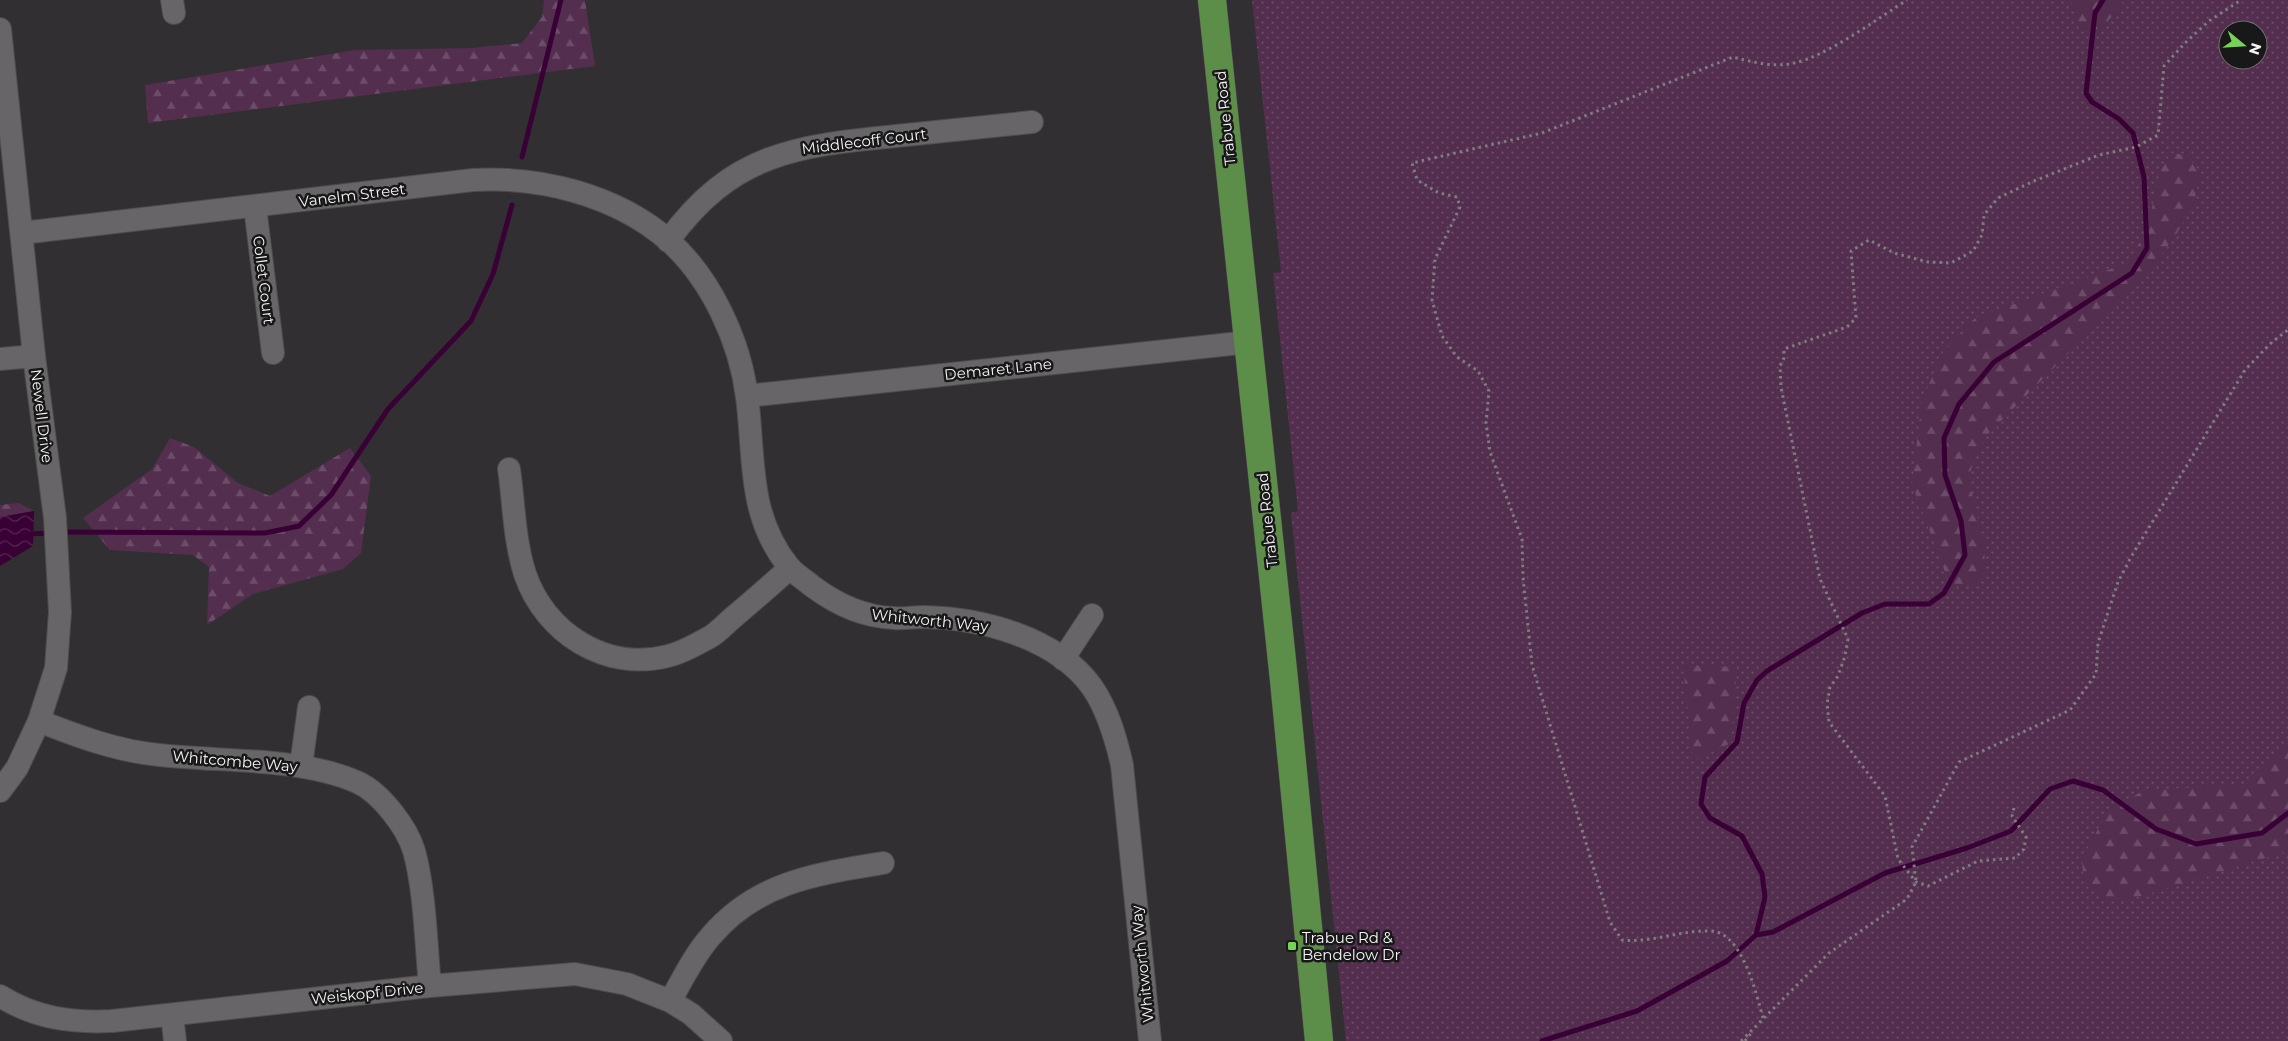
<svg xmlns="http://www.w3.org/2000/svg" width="2288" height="1041" font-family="Montserrat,sans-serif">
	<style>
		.grass { fill: url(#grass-dots); fill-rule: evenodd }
		.forest { fill: url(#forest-firs) }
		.water { fill: url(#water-waves) }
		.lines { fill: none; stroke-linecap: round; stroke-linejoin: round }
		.stream { stroke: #390035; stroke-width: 5 }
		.minor-casing { stroke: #4f4c4e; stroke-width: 24 }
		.major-casing { stroke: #4f4c4e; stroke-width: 29 }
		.path { stroke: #7f7c7e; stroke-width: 3; stroke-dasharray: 2.5 4; stroke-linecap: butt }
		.minor { stroke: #686568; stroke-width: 22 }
		.major { stroke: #5d8e49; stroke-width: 28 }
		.poi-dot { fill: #78d158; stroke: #191819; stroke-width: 2 }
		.labels { text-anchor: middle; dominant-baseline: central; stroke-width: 5; stroke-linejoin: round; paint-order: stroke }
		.street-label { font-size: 15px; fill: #f6f4f5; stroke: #191819 }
		.poi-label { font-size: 15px; fill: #f6f4f5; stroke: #191819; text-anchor: start }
	</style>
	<defs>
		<pattern id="grass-dots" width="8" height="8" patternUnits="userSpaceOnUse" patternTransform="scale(1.25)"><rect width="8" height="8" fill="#532e4f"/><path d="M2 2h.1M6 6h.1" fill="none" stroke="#6c4d69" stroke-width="1.8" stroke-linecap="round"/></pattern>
		<pattern id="forest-firs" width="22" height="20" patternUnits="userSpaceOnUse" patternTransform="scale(1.25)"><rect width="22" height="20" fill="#532e4f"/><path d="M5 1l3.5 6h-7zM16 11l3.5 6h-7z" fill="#6c4d69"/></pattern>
		<pattern id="water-waves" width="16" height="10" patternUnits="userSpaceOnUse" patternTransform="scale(1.25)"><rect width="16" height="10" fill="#390035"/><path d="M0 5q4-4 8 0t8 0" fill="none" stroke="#562653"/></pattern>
	</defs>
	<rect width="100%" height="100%" fill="#322f32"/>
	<path class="grass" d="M1252,0H2288V1041H1346L1291,513L1298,511L1273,273L1281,272ZM2228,30H2258V60H2228Z"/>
	<g class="forest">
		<path d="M544,0H585L595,66L148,123L145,85L355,50L472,48L522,43L542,17Z"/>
		<path d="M2071,0H2124L2102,29L2080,30Z"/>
		<path d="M2171,153L2187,155L2200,172L2194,203L2177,233L2150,271L1987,435L1972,465L1969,482L1984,543L1985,571L1972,587L1950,585L1912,484L1922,400L1944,350L1975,318L2127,263L2147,231L2160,171Z"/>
		<path d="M170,438L194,447L238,483L270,496L350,448L371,476L361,553L343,569L253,594L207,625L209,567L193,555L110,550L83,518L152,469Z"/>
		<path d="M19,503L34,511L0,517V505Z"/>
		<path d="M1683,665L1737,667L1731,743L1693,760Z"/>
		<path d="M2288,746V851L2131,899L2102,898L2084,884L2082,858L2107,813L2144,790L2242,785Z"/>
	</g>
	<path class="water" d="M34,511L33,546L0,566V517Z"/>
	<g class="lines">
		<g class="stream">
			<path d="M522,157L561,0"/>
			<path d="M62,532L265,533L299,526L331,495L388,409L471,321L493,274L512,205"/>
			<path d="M27,534L51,533"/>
			<path d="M1756,935L1773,932L1885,873L1967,848L2011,831L2050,789L2073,781L2103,790L2156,829L2196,844L2262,833L2288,813"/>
			<path d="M1542,1041L1637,1011L1727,961L1756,935L1765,897L1762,874L1742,836L1710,818L1701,804L1705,777L1737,742L1744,703L1757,680L1767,671L1862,613L1885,604H1929L1944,593L1965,555L1961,521L1945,475L1944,438L1959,404L1994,362L2132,273L2147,248L2144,177L2133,133L2119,119L2092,102L2086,93L2095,13L2103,0"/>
		</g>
		<defs>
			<g id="minor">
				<path d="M172,0L174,13"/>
				<path d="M0,29L34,356L55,518L60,612L56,668L39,721L17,768L0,791"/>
				<path d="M255,207L273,353"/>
				<path d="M22,233L473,180C540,176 616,195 668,240C711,278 740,341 747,397C755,458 747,515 789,567C795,574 805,580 812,586C836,604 863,617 894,618C903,619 913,617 923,617C981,618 1056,637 1092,687C1108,710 1116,739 1122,765L1150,1041"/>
				<path d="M668,241C732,153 795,146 896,136C942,131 987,127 1032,122"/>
				<path d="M0,359L34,356"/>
				<path d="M747,396L1249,342"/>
				<path d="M509,469C514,503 514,540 525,574C545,633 606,672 668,656C682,653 697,644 710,637C719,632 727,622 736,615C754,600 772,584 790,568"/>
				<path d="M1063,659L1092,615"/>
				<path d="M39,721C77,736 117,751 159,755C221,762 300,757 357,782C380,792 407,827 414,851C425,890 426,945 430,986"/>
				<path d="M301,766L309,707"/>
				<path d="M0,996C35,1018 71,1023 112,1021L430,986L575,974L627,984L670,1001L691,1014L721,1041"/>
				<path d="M670,1001C683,979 694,955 711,936C757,882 816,874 883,863"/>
				<path d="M172,1015L175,1041"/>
			</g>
			<path id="major" d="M1212,0L1284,680L1319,1041"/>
		</defs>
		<use href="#minor" class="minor-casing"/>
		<use href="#major" class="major-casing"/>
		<g class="path">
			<path d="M2014,808L2012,816L2026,837L2024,849L2015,858L1978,861L1928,886L1916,882L1898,859L1885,796L1829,722L1827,704L1830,687L1838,676L1845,656L1848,639L1820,579L1781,387L1780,366L1784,358V349L1847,327L1856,318L1851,251L1869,240L1894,253L1928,262L1951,263L1973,251L1982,235L1984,215L1998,198L2034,181L2099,155L2136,147L2158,135L2164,66L2185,43L2209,21L2241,0"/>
			<path d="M1763,1018C1756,993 1742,931 1710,931C1680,930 1653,943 1622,940L1610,922L1532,665L1523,577L1522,539L1490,452L1486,423L1489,391L1478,371L1457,357L1442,336L1432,300L1435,259L1460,207L1457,197L1439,193L1417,180L1412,163L1542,133L1733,57C1752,62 1775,68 1794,63C1827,56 1877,19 1907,0"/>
			<path d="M1741,1041L1829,953L1907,899L1916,882L1912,847L1959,762L2070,710L2096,674L2098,643L2118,582L2131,557L2245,370L2272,342L2288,330"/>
			<path d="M1745,1041L1752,1032"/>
		</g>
		<use href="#minor" class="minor"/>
		<use href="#major" class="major"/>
	</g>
	<rect class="poi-dot" x="1287" y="941" width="10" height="10" rx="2.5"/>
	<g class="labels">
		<g class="street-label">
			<text transform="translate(1225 118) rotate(-96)">Trabue Road</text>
			<text transform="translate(864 141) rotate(-7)">Middlecoff Court</text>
			<text transform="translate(352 195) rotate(-7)">Vanelm Street</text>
			<text transform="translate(264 280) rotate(83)">Collet Court</text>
			<text transform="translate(998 369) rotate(-6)">Demaret Lane</text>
			<text transform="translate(42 416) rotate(83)">Newell Drive</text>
			<text transform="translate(1267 520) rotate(-96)">Trabue Road</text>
			<text transform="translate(930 620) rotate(6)">Whitworth Way</text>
			<text transform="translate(235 761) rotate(5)">Whitcombe Way</text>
			<text transform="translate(1142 964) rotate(-96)">Whitworth Way</text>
			<text transform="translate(367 993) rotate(-6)">Weiskopf Drive</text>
		</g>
		<g class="poi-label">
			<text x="1302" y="937">Trabue Rd &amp;<tspan x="1302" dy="17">Bendelow Dr</tspan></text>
		</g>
	</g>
	<g transform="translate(2243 45) rotate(108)"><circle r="24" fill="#191819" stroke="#717071"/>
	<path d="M0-4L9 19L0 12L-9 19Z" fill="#78d158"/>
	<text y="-8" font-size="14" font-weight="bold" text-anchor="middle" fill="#f6f4f5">N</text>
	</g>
</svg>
